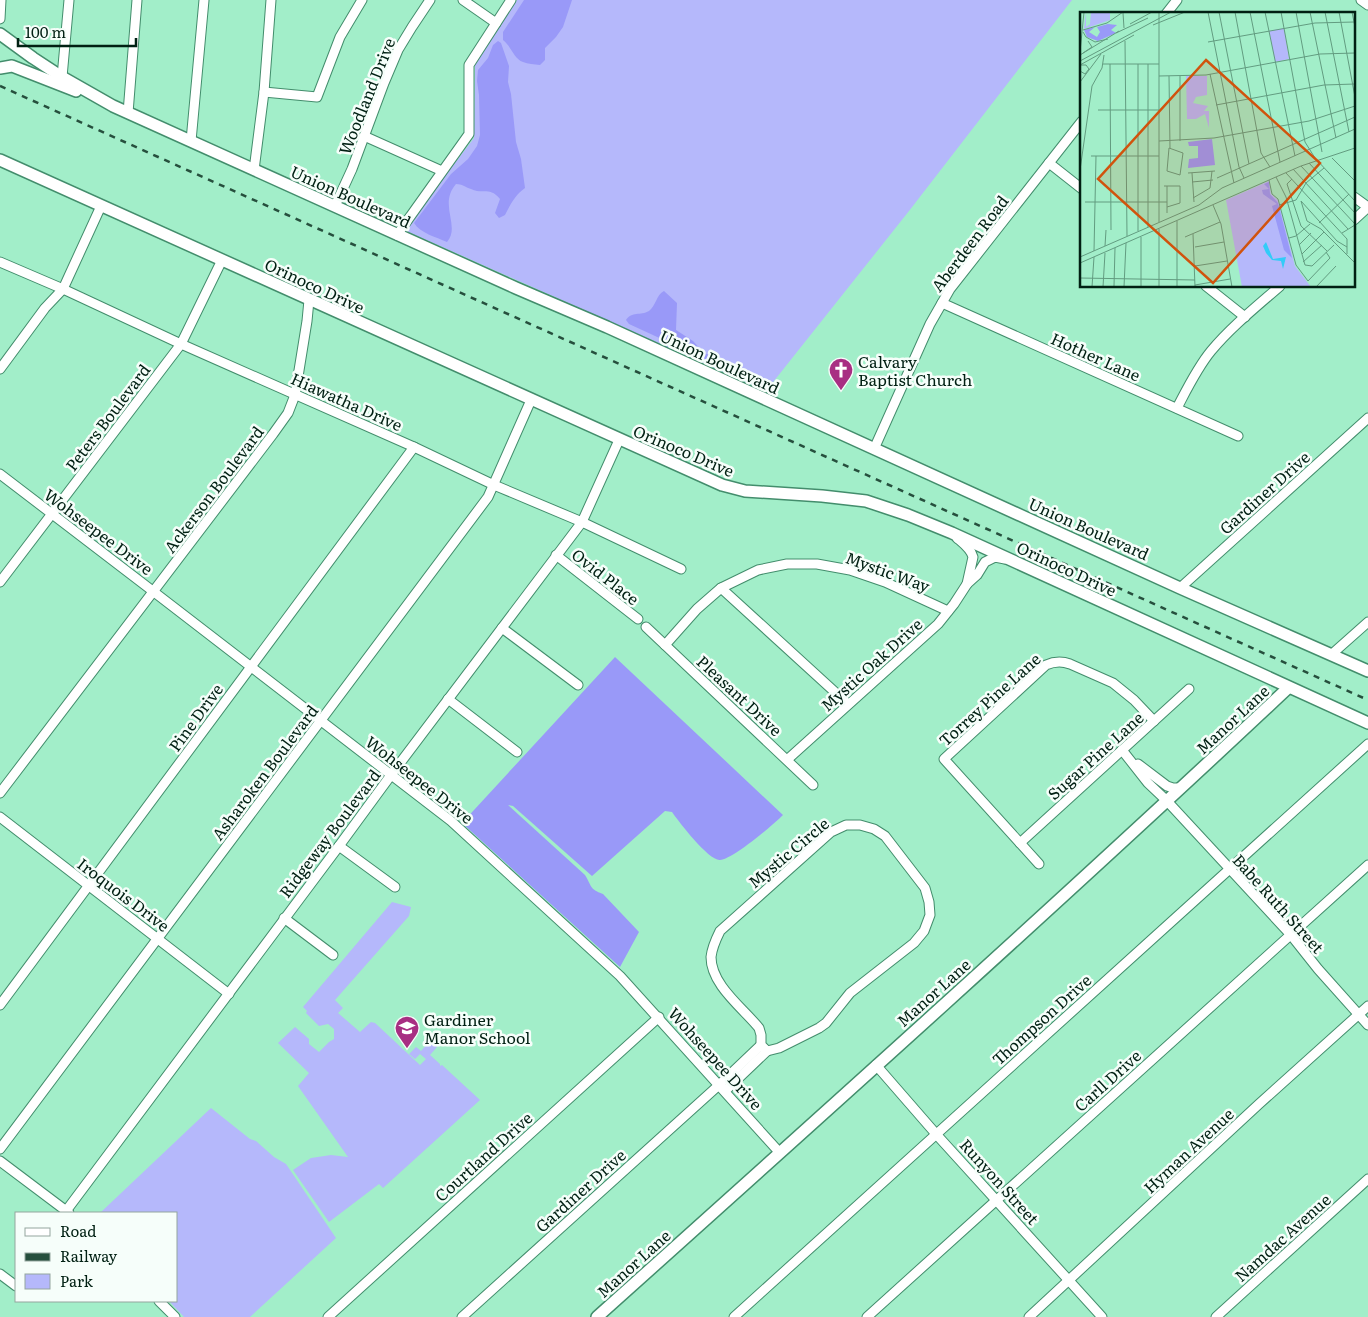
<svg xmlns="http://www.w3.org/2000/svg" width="1368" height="1317" font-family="Literata,serif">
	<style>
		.green { fill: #b5b8fb }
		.forest { fill: #9999f8 }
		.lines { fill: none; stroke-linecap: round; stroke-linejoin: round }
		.street-casing { stroke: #438d6c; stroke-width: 11 }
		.secondary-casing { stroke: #438d6c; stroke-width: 14 }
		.street { stroke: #fff; stroke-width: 9 }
		.secondary { stroke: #fff; stroke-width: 11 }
		.rail { stroke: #264f3d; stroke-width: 2.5; stroke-dasharray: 6 6; stroke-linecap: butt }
		.labels { text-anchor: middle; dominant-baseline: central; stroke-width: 5; stroke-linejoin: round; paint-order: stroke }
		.street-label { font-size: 16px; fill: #012013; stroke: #f6fefa }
		.poi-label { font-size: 16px; fill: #012013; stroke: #f6fefa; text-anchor: start }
		.inset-road { fill: none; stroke: #629c80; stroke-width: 1 }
		.view { fill: #d1530d; fill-opacity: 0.15; stroke: #d1530d; stroke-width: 2.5 }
		.inset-edge { fill: none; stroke: #012013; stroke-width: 2.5 }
	</style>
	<rect width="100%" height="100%" fill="#a2eec9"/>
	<g class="green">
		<path d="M517,0H1072L909,211L766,391L404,230L474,138L475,65Z"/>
		<path d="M392,902L411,907L409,916L335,1000L343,1008L338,1013L360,1032L371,1022L375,1023L420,1065L426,1059L420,1054L415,1059L409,1054L416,1047L421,1051L430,1041L437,1047L430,1055L440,1064V1066L442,1065L480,1100L383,1188L379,1184L329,1222L293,1170L311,1158L331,1155L348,1157L298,1086L309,1073L278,1043L295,1027L309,1039V1044L319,1052L329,1042L334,1039V1029L328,1024L319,1026L306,1013L307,1011L303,1007Z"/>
		<path d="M211,1108L250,1139L256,1141L274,1157L286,1164L336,1238L250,1317H184L169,1301H176V1213H100Z"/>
	</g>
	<g class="forest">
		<path d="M524,0H572L563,27L556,37L545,48V60L540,65C534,64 528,64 523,62C514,59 511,46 503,40V32Z"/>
		<path d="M498,41L501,43L509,66L508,82L511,94L516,142L521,159L525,188C515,195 510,205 505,215L499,218L495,213L500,199C489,186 483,195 471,189C465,187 462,184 456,184C438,205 461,226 447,242C436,237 420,233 414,223L451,174L468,159L477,146L480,135L479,95L477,81L478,70L488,58L493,45Z"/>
		<path d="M664,291L677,303L676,330L693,341L703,352L719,361L740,369L743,375L742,376L629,324L626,320C632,311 640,316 649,311C656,306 656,295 664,291Z"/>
		<path d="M615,657L783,815C773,825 732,860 720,860C709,861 679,822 672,812L665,811L592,876L513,806L508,805L585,875C592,886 589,889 603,894L639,932L620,967L462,823Z"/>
	</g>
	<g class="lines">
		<defs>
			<g id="street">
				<path d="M463,0L496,23"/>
				<path d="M1361,0L1368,5"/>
				<path d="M1166,14L1177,0"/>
				<path d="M0,19L1,0"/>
				<path d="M62,77L69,0"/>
				<path d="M264,92L317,97L340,37L362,0"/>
				<path d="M128,113L137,0"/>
				<path d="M364,136L442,171"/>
				<path d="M191,141L204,0"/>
				<path d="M1049,163L1082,189"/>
				<path d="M254,170L264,92L271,0"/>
				<path d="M1354,197L1368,207"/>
				<path d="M335,206L352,169L384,83L398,50L412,27L430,0"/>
				<path d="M1354,220L1368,207"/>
				<path d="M397,235L469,134V65L511,0"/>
				<path d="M0,262L63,289L181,344L414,447L494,485L582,522L681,569"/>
				<path d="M1206,286L1245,317"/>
				<path d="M942,303L1238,436"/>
				<path d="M0,369L45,308L63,289L101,206"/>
				<path d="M1177,408C1187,389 1197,368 1211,351C1231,327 1256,307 1280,286"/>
				<path d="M874,449L930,324L950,289L1082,121"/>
				<path d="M0,474L154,592L451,821L620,976L780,1153"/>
				<path d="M957,538C964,544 971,549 973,557L967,584L977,575L985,562L995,557L1005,559"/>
				<path d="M556,555L638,619"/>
				<path d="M0,582L181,344L222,260"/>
				<path d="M721,588L848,704"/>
				<path d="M1180,588L1368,418"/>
				<path d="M646,627L813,785"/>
				<path d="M502,628L578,685"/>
				<path d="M665,645L697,609L721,588L758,570L787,564H817L850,570L885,582L948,611"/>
				<path d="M1332,654L1368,622"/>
				<path d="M448,699L517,752"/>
				<path d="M1122,750L1148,783L1167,801L1291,935L1318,969L1368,1025"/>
				<path d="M788,759L938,624L954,604L967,584"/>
				<path d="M1138,764L1167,786L1173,788H1181"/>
				<path d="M0,793L273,434L288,413L295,395L307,321L309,300"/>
				<path d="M0,817L229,994"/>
				<path d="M846,825H860L874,829L885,836L925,888L929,902L930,915L924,931L914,943L850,993L826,1023L819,1028L779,1048L767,1051L761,1045V1035L759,1028C743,1008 711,985 711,957C712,948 716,939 720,931L831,832Z"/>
				<path d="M1020,843L1189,689"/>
				<path d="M339,846L395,887"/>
				<path d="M1039,864L944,759L1046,665C1055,661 1062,661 1070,664L1113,683L1134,700L1154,721"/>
				<path d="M284,918L333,955"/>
				<path d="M0,1005L414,447"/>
				<path d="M876,1065L936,1134L1102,1317"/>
				<path d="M725,1091L767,1051"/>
				<path d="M0,1149L488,497L531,400"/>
				<path d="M0,1161L69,1213"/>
				<path d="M66,1211L339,846L391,775L582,522L619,440"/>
				<path d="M0,1274L16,1286"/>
				<path d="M159,1301L175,1317"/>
				<path d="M328,1317L659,1017"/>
				<path d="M462,1317L719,1085L761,1045"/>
				<path d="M734,1317L1368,744"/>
				<path d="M867,1317L1368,865"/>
				<path d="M1029,1317L1259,1104L1368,1006"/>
				<path d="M1216,1317L1368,1179"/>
			</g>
			<g id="secondary">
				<path d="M0,34L33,58L62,77L113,106L516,288L607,327L1180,588L1368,671"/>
				<path d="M0,68L12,66L76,91"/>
				<path d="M0,160L722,485L745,491L822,496L866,501L908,515L952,533L1368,723"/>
				<path d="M597,1317C829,1109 1061,901 1288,688"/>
			</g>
		</defs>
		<use href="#street" class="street-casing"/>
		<use href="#secondary" class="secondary-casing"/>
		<use href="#street" class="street"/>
		<use href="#secondary" class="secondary"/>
		<path class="rail" d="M0,86L1368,700"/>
	</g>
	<defs>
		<symbol id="church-pin" viewBox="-11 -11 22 30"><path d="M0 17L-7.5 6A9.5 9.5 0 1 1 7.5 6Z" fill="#a82e83" stroke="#f6fefa"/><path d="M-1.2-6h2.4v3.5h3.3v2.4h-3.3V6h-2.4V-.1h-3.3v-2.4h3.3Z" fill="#fff"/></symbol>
		<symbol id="school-pin" viewBox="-11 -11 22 30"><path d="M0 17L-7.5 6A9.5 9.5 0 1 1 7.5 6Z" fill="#a82e83" stroke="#f6fefa"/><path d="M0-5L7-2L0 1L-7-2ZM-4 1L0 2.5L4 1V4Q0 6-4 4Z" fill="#fff"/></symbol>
	</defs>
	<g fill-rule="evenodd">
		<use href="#church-pin" x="827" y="356" width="28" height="38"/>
		<use href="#school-pin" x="393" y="1014" width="28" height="38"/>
	</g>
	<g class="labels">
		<g class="street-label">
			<text transform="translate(366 96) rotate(-68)">Woodland Drive</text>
			<text transform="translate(351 196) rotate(24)">Union Boulevard</text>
			<text transform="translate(969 243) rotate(-53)">Aberdeen Road</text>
			<text transform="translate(315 285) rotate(25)">Orinoco Drive</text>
			<text transform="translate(1096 356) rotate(24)">Hother Lane</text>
			<text transform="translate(720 361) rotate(25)">Union Boulevard</text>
			<text transform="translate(347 401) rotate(24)">Hiawatha Drive</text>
			<text transform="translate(107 417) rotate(-53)">Peters Boulevard</text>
			<text transform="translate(684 450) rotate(23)">Orinoco Drive</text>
			<text transform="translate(213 489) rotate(-53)">Ackerson Boulevard</text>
			<text transform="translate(1264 492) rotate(-42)">Gardiner Drive</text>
			<text transform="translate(1089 528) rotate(24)">Union Boulevard</text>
			<text transform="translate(99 531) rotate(37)">Wohseepee Drive</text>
			<text transform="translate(1067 568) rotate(25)">Orinoco Drive</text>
			<text transform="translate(888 571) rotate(20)">Mystic Way</text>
			<text transform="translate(606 576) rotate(38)">Ovid Place</text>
			<text transform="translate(871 664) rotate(-42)">Mystic Oak Drive</text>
			<text transform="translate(740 695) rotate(43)">Pleasant Drive</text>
			<text transform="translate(989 699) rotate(-42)">Torrey Pine Lane</text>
			<text transform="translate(195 717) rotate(-54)">Pine Drive</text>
			<text transform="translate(1232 719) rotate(-43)">Manor Lane</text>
			<text transform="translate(1095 755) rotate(-42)">Sugar Pine Lane</text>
			<text transform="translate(264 772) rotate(-53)">Asharoken Boulevard</text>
			<text transform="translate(420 779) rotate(38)">Wohseepee Drive</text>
			<text transform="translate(329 833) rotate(-53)">Ridgeway Boulevard</text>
			<text transform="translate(788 852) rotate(-40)">Mystic Circle</text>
			<text transform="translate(124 894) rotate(37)">Iroquois Drive</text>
			<text transform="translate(1279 903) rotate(48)">Babe Ruth Street</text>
			<text transform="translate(933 992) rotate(-42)">Manor Lane</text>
			<text transform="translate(1041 1019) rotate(-42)">Thompson Drive</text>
			<text transform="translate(716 1058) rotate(48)">Wohseepee Drive</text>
			<text transform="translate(1107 1080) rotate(-42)">Carll Drive</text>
			<text transform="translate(1188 1150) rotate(-43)">Hyman Avenue</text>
			<text transform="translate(483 1156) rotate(-42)">Courtland Drive</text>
			<text transform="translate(1000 1181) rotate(48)">Runyon Street</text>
			<text transform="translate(580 1190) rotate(-42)">Gardiner Drive</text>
			<text transform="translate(1282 1237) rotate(-42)">Namdac Avenue</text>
			<text transform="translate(633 1263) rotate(-42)">Manor Lane</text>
		</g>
		<g class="poi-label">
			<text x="858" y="361">Calvary<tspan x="858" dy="18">Baptist Church</tspan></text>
			<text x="424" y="1019">Gardiner<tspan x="424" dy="18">Manor School</tspan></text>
		</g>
	</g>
	<g transform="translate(1080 12)">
		<rect width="275" height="275" fill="#a2eec9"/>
		<path d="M6,0V15L10,12L11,0H30V8L4,17ZM204,16L209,47L195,50L189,19ZM106,64H127V83L116,85L113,91L128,94L124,99H129V116L125,102L116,107H107ZM189,169L191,182L198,188L215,254L231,275H162L146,188Z" fill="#b5b8fb"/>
		<path d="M28,12L37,13L31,18L36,21L18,29L7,25L4,18L15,15L9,20L17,25L20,20L17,15ZM132,127L135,153L108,156L109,147L118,146V134H109L108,130ZM189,170L190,182L198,191L212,246L204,238L192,194L197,192L183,182L182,178L189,177L184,172Z" fill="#9999f8"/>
		<path d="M186,230L193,247L206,245L203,257L201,249L192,248L186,241L183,234Z" fill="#32ccf8"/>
		<path class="inset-road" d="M79,0V210M128,0L159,155L164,166M139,0L169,152M155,0L181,141L190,155M170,0L200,150M185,0L215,144M201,0L225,130L235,146L275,189M216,0L242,140M230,0L256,126M245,0L269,120M259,0L275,85M272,0L275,15M43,1L44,16M50,12L72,0M73,13L105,0M3,18L27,11L43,0M3,20L6,25L15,30L28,27M36,21L68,6M45,29L47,224M128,30L235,11L274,10M0,40L4,0M3,41L12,35L8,29M0,43L39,19M0,49L91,0M23,52H79M30,52L31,218M58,52V219M68,52V215M0,53L54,23M0,59L5,62L9,57L6,53H0M130,62L154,171M79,64L126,63L240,42L275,41M89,64L90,136M100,64V129M0,70L21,42M136,93L244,73L275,72M18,98H79M79,129L134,126L229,109L275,94M89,136L103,141L100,163L87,159ZM11,144H79M252,146L275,169M229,151L275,201M221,154L275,212M213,157L268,217M0,158L12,74L22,56L24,43M108,161L135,159M112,161L114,190M206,161L267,227V242M196,165L206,185L225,253L232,254L254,233M137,166L275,105M212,167L207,172L221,214L247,239M189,168L192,182L198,187L216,253L228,269L250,246L246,240M112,170L133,168M84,174H100V191L87,195M87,174V201M113,186L130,176L132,159M221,189L227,209L241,217L275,251M221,189L257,229L267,235M5,190H87M133,193L141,212L152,275M199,193L216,188L226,171L244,156M97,209V275M239,211L269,182M79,217V275M262,221L275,213M113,222L115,275M61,225V275M105,225L140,210M209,226L216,224L230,212M219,233L231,221M25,234L26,218M115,235L144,230M14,239L16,144M222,242L244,220M0,245L119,193L142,176L275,117M223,250L242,233M0,251L221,154L275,136M115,254L147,249M0,266L115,268M115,273L150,267M34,274L35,236M12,275L14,245M23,275L25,241M44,275L46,231M236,275L256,254"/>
		<path class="view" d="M126,48L240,151L133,271L18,167Z"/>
		<rect width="275" height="275" class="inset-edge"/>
	</g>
	<rect x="15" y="1212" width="162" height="90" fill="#f6fefa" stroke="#94a59e"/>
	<rect x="25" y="1228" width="25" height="8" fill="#ffffff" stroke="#94a59e"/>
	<text x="60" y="1237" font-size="15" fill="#012013">Road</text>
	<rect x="25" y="1253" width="25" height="8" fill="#264f3d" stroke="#94a59e"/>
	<text x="60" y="1262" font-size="15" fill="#012013">Railway</text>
	<rect x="25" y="1274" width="25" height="15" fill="#b5b8fb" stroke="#94a59e"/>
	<text x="60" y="1287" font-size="15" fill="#012013">Park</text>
	<path d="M18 38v8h118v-8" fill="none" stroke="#012013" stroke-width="2.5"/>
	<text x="25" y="38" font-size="15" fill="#012013" stroke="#f6fefa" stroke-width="4" paint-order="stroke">100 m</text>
</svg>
